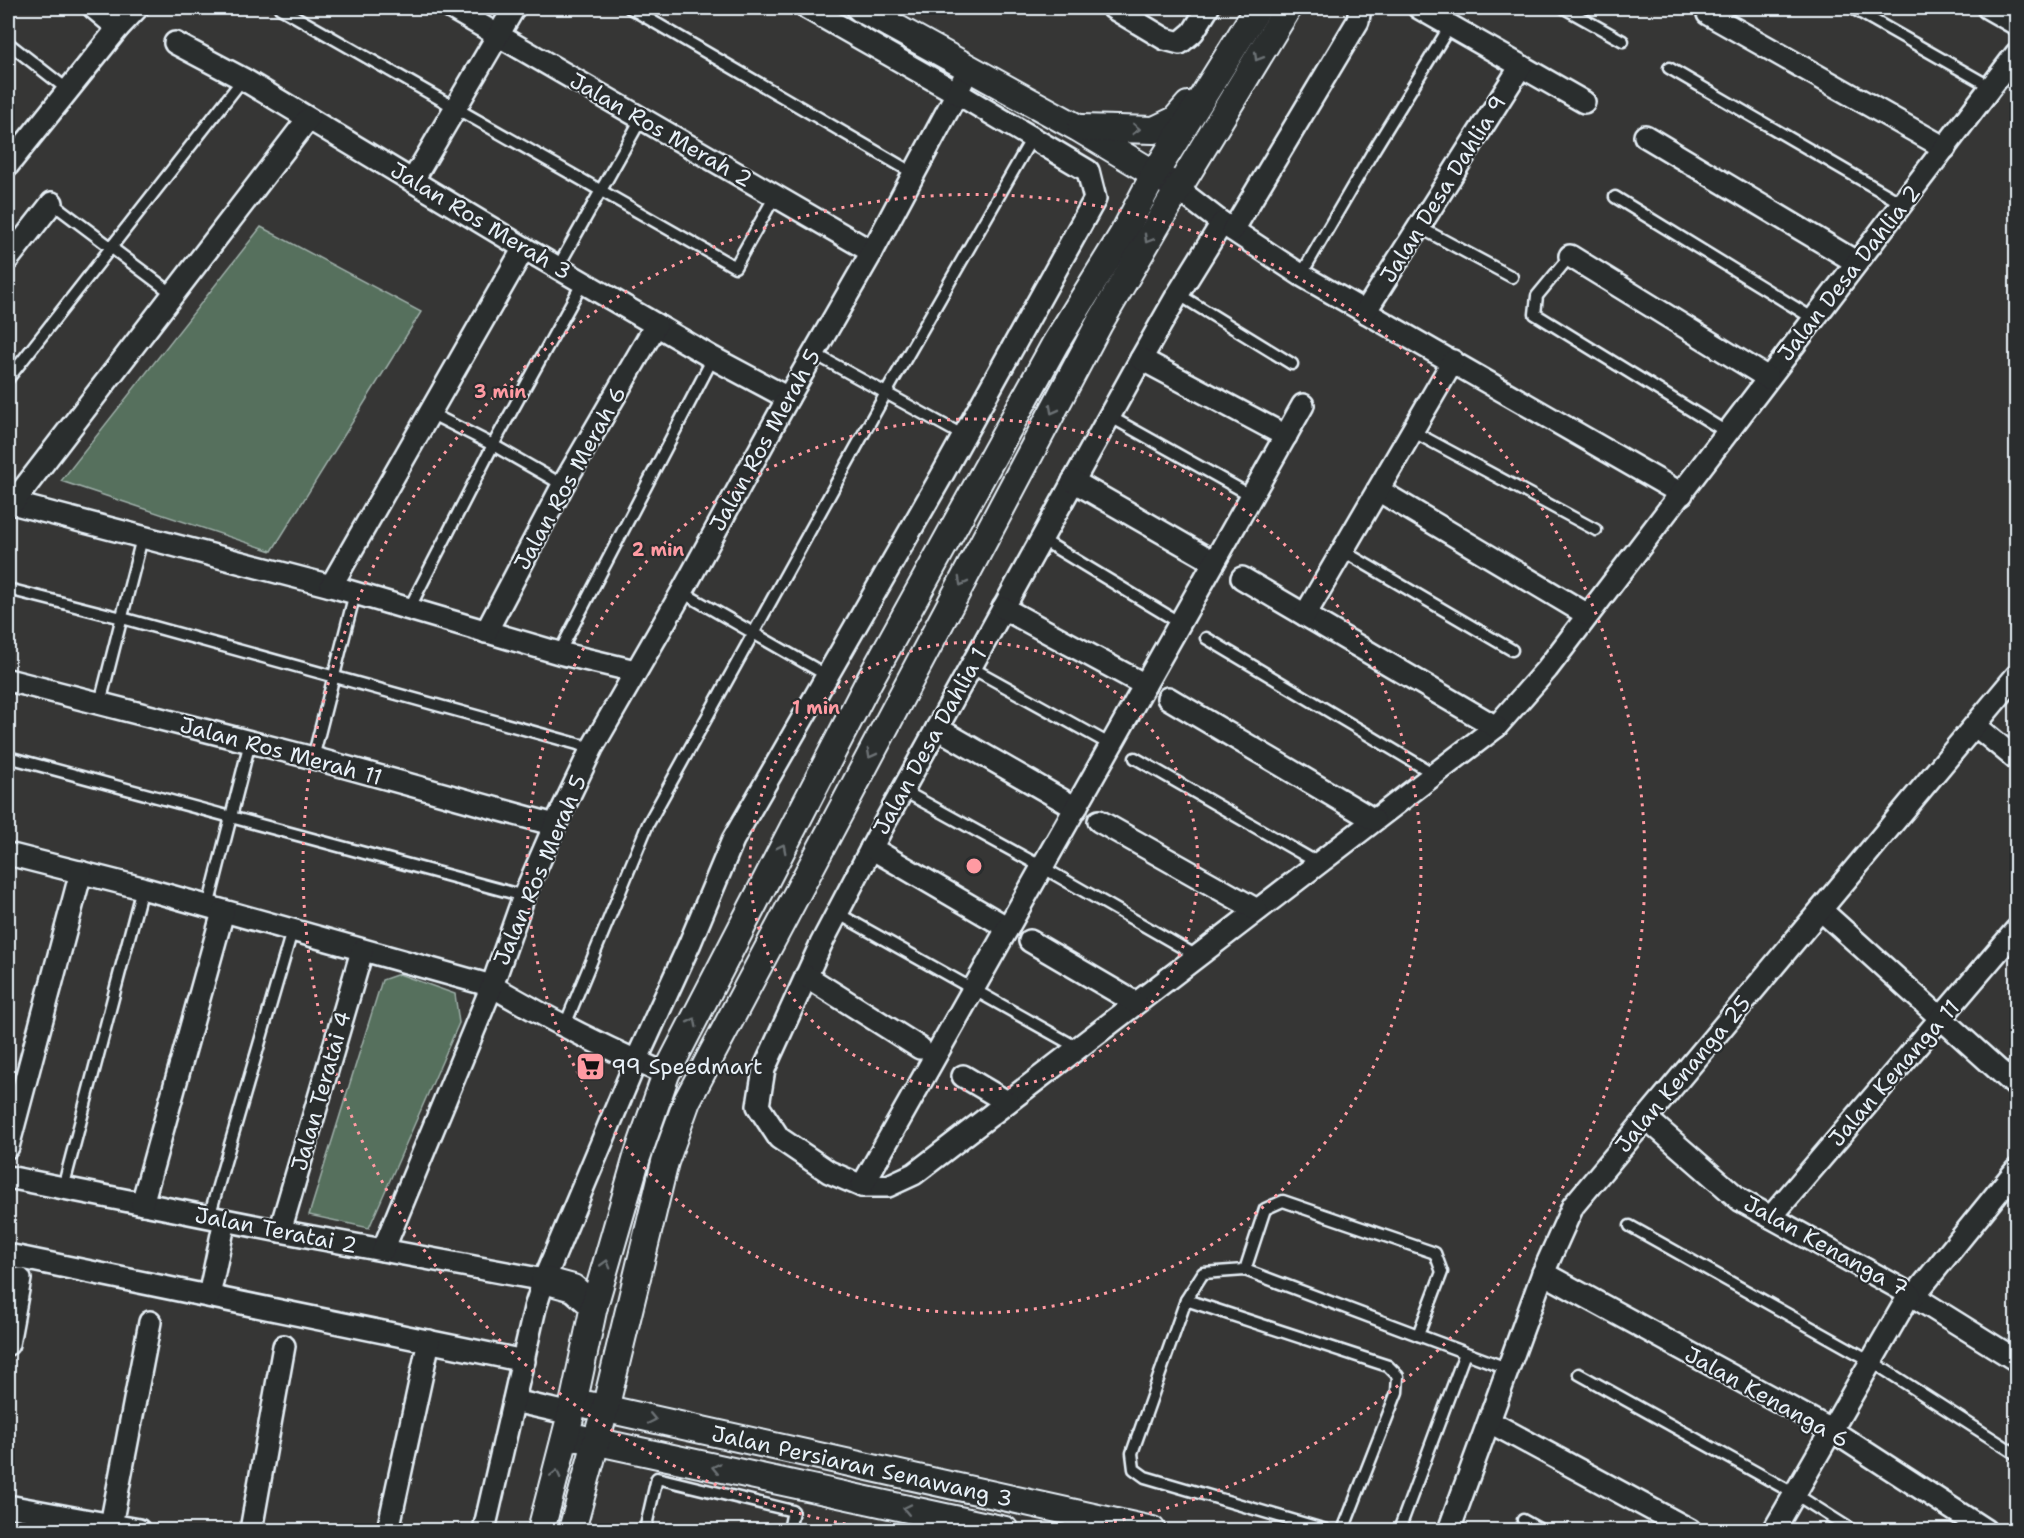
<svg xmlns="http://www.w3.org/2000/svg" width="2024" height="1538" font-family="'Shantell Sans',sans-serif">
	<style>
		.green { fill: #566f5d; stroke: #9fb0aa; stroke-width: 1.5 }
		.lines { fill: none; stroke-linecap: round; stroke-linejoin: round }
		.service-casing { stroke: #e8f1f8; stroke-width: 15 }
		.minor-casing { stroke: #e8f1f8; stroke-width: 26 }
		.tertiary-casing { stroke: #e8f1f8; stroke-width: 30 }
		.service { stroke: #2a2d2e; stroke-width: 10 }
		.minor { stroke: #2a2d2e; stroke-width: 21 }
		.tertiary { stroke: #2a2d2e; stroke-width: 26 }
		.oneway { stroke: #6c7275 }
		.ring { fill: none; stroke: #ff9aa2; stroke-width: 3; stroke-dasharray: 3 6 }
		.labels { text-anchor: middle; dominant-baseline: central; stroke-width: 4.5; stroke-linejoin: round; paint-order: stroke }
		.street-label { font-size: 22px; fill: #e8f1f8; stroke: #2a2d2e }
		.poi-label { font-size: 22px; fill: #e8f1f8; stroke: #2a2d2e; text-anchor: start }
		.centre { fill: #ff9aa2; stroke: #2a2d2e; stroke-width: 3 }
		.ring-label { font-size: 18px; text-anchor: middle; font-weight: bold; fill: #ff9aa2; stroke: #2a2d2e; stroke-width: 4.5; stroke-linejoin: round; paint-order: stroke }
	</style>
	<rect width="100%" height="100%" fill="#363635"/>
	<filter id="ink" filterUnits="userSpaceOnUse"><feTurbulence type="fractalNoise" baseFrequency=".0167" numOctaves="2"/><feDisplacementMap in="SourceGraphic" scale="12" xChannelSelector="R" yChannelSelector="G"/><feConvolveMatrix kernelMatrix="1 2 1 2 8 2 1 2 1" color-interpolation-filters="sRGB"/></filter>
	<g filter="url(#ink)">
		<g class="green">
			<path d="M261,227L421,312L272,551L61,481Z"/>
			<path d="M399,974L455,994L459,1023L369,1228L309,1215L382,980Z"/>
		</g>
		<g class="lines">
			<defs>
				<g id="service">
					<path d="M280,8L735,267L775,196"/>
					<path d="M630,8L913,173"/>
					<path d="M1564,8L1623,41"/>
					<path d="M1852,8L1991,87"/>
					<path d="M8,43L68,90"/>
					<path d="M1669,68L1903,204"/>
					<path d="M1615,197L1814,319"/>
					<path d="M52,203L173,294"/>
					<path d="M1419,227L1512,277"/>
					<path d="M1570,256L1537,296L1535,314L1728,433"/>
					<path d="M558,267L641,119"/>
					<path d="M1301,275L1372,153L1450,26"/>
					<path d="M1178,294L1292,364"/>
					<path d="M813,353L964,436"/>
					<path d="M8,379L243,79"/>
					<path d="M430,413L493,445L563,485"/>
					<path d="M1109,416L1252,496"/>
					<path d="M1412,431L1596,530"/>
					<path d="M1041,539L1180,623"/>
					<path d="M1343,551L1512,650"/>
					<path d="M8,589L122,618L592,748"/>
					<path d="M682,592L828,676"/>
					<path d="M409,609L493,445L583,282"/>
					<path d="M1206,638L1434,774"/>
					<path d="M559,653L713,358"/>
					<path d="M970,667L1111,745"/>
					<path d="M100,703L142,538"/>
					<path d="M8,757L524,896"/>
					<path d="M313,758L355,593"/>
					<path d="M1135,758L1318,863"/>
					<path d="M902,790L1042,867L1197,956"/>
					<path d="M208,907L250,742"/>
					<path d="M837,913L1078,1048"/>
					<path d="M565,1025L648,824L886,393L1032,138"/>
					<path d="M63,1188L142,888"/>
					<path d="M209,1217L292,931"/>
					<path d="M1630,1226L1871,1361L2016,1454"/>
					<path d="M1245,1270L1265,1209L1283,1201L1435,1253L1442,1272L1418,1335L1509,1369"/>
					<path d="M1186,1300L1388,1366L1398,1376L1397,1392L1343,1530"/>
					<path d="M1579,1374L1795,1494L1852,1530"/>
					<path d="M1523,1520L1541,1530"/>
					<path d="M645,1530L657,1478L793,1511L789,1530"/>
					<path d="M1069,1530L1072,1512"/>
					<path d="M1326,1530L1145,1477L1134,1469L1132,1453L1186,1300L1203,1273L1245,1270L1418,1335"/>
					<path d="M1399,1530L1465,1353"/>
				</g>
				<g id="minor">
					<path d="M94,8L118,28"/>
					<path d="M451,8L872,252"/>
					<path d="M1113,8L1165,39L1180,43L1193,32L1208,8"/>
					<path d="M1419,8L1584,102"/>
					<path d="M1988,8L2016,24"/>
					<path d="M1708,14L1945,148"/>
					<path d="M175,43L243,79L524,248L713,358L788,398"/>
					<path d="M1645,136L1856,262"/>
					<path d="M8,165L118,28L137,8"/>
					<path d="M413,180L514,8"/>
					<path d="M1178,189L1222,223L1301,275L1682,494"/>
					<path d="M1222,223L1178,294L1141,359L884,824L821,944L764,1069L758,1106L779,1138L829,1172L862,1186H888L914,1174L1496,727L1547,669L2016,54"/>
					<path d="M1233,230L1358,21L1360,8"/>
					<path d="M1570,256L1768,378"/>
					<path d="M8,259L52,203"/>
					<path d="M1365,312L1521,66"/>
					<path d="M1141,359L1286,436"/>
					<path d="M1073,481L1214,562"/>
					<path d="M1378,490L1588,615"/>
					<path d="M8,502L331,586L559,653L635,671"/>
					<path d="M12,504L308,119"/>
					<path d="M1242,578L1496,727"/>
					<path d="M331,586L524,248"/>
					<path d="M1003,608L1145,685"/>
					<path d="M1305,615L1453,361"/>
					<path d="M486,632L563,485L656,325"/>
					<path d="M8,680L313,758L555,825"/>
					<path d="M1168,698L1374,820"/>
					<path d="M1976,726L2016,759"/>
					<path d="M937,728L1076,808"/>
					<path d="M1099,821L1257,910"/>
					<path d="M871,848L1008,928"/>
					<path d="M8,854L142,888L492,986C548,1019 607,1049 666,1074"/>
					<path d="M1821,910L2016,1086"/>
					<path d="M1030,941L1136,1003"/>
					<path d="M806,976L920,1048"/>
					<path d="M963,1076L1007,1102"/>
					<path d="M1646,1118L1740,1200L1910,1294L2016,1360"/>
					<path d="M8,1147L81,872"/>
					<path d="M8,1177L280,1231L544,1280"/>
					<path d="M862,1186L1303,405"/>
					<path d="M142,1204L223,912"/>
					<path d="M1771,1217L2016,930"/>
					<path d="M280,1231L362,951"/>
					<path d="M383,1250L492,986L524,896L555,825L592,748L682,592L788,398L872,252L957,93L807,8"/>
					<path d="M8,1255L524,1361"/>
					<path d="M1543,1273L1831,1430L1985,1530"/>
					<path d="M209,1296L225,1220"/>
					<path d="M1914,1296L2016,1170"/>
					<path d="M8,1344L20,1279"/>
					<path d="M514,1401L571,1414"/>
					<path d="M1490,1422L1690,1530"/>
					<path d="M8,1506L139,1530"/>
					<path d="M111,1525L150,1322"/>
					<path d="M251,1530L284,1346"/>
					<path d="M388,1530L429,1341"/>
					<path d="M484,1530L535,1308L544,1280L636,1061L690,943L733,840L941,477L1095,199L1088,171L957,93L968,69"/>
					<path d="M1449,1530L1543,1273L1573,1206L2016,676"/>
					<path d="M1774,1530L1910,1294"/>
				</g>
				<g id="tertiary">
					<path d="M860,8L1078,128L1168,182"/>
					<path d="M1081,128L1154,130L1175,120L1188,105"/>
					<path d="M544,1280L573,1288L594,1306"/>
					<path id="s1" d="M589,1405L1152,1530"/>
					<path d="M580,1438L1005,1530"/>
					<path d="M541,1530L571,1414L594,1306L637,1157L666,1074L868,683L1055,344L1123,234L1155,173L1258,8"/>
					<path d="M572,1530L605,1409L665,1162L687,1101L1099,324L1178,189L1288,8"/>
				</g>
			</defs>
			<use href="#service" class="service-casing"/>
			<use href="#minor" class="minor-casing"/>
			<use href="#tertiary" class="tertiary-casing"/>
			<use href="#service" class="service"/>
			<use href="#minor" class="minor"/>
			<use href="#tertiary" class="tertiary"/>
		</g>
		<defs><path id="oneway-chevron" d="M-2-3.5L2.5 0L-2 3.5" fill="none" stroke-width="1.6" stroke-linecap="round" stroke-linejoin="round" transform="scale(1.5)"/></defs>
		<g class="oneway">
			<use href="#oneway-chevron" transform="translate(1258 57) rotate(121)"/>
			<use href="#oneway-chevron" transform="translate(1136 129) rotate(3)"/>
			<use href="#oneway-chevron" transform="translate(1148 239) rotate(120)"/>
			<use href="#oneway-chevron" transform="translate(1053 410) rotate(118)"/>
			<use href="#oneway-chevron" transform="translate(962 582) rotate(118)"/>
			<use href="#oneway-chevron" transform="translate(871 754) rotate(118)"/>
			<use href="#oneway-chevron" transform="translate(782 848) rotate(-63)"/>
			<use href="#oneway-chevron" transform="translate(693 1022) rotate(-63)"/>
			<use href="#oneway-chevron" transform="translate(606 1264) rotate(-74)"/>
			<use href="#oneway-chevron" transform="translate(652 1419) rotate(12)"/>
			<use href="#oneway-chevron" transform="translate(716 1468) rotate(-168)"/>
			<use href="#oneway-chevron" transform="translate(556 1474) rotate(-76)"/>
			<use href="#oneway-chevron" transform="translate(907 1509) rotate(-168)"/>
		</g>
	</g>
	<g class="ring">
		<circle cx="974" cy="866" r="224"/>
		<circle cx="974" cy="866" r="447"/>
		<path d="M881 1530A671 671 0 1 1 1067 1530"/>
	</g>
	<defs>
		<symbol id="supermarket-square" viewBox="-11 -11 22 22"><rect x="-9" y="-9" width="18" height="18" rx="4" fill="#ff9aa2" stroke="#2a2d2e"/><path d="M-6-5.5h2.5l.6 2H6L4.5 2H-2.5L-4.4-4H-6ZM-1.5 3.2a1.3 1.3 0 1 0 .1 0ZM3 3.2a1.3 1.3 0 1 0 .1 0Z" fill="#111"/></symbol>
	</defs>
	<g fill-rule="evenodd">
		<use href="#supermarket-square" x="574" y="1050" width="33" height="33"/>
	</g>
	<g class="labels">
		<g class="street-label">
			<text transform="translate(661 130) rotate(30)">Jalan Ros Merah 2</text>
			<text transform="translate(1443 189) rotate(-58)">Jalan Desa Dahlia 9</text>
			<text transform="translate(481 221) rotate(31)">Jalan Ros Merah 3</text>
			<text transform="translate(1849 273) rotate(-52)">Jalan Desa Dahlia 2</text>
			<text transform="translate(765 440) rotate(-61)">Jalan Ros Merah 5</text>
			<text transform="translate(570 478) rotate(-61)">Jalan Ros Merah 6</text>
			<text transform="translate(930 741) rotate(-61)">Jalan Desa Dahlia 1</text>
			<text transform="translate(281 751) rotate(15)">Jalan Ros Merah 11</text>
			<text transform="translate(540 870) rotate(-67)">Jalan Ros Merah 5</text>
			<text transform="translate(1894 1073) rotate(-49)">Jalan Kenanga 11</text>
			<text transform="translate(1683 1074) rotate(-50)">Jalan Kenanga 25</text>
			<text transform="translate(321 1091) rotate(-74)">Jalan Teratai 4</text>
			<text transform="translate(276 1230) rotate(11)">Jalan Teratai 2</text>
			<text transform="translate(1826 1246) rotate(29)">Jalan Kenanga 7</text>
			<text transform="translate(1767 1397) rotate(29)">Jalan Kenanga 6</text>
			<text stroke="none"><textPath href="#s1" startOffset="280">Jalan Persiaran Senawang 3</textPath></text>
		</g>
		<g class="poi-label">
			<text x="611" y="1066">99 Speedmart</text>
		</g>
	</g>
	<circle cx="974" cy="866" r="9" class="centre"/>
	<g class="ring-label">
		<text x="500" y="398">3 min</text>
		<text x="658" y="556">2 min</text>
		<text x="816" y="714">1 min</text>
	</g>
	<rect width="2024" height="1538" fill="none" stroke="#2a2d2e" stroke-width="30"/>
	<rect x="15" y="15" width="1994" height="1508" fill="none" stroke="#e8f1f8" stroke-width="2" filter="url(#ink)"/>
</svg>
